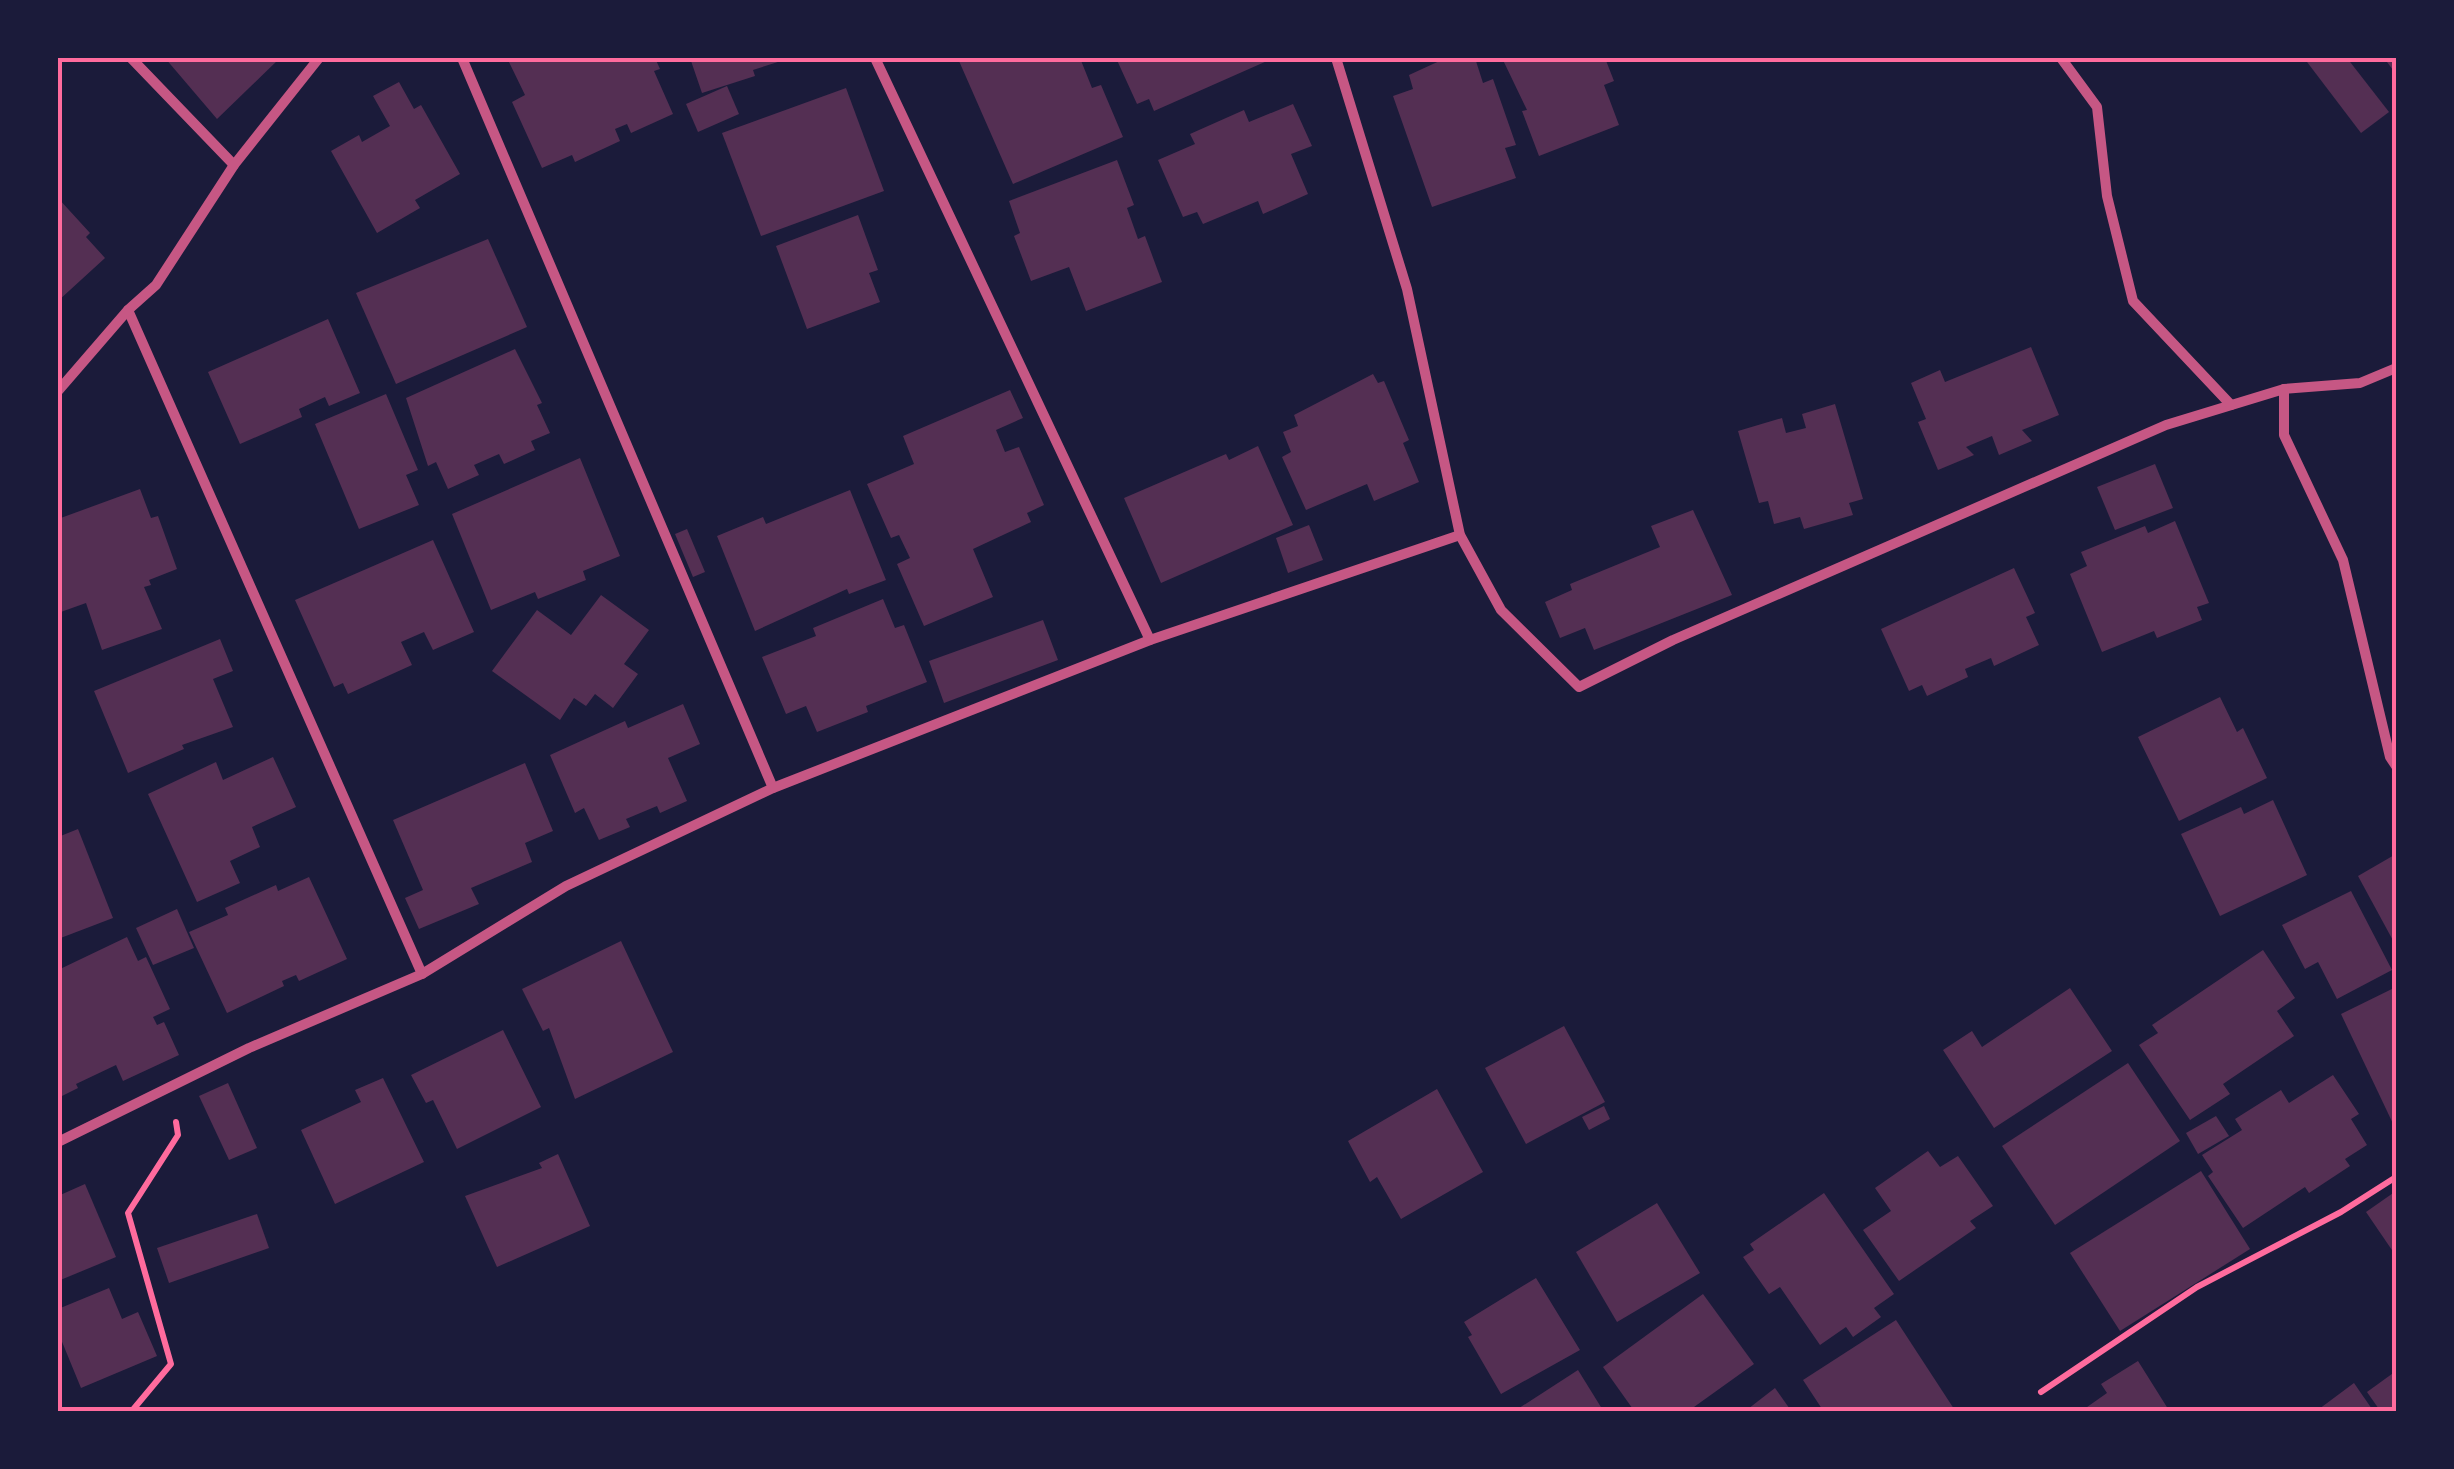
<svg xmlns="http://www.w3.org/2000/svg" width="2454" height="1469" font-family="Manrope,sans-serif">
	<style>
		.building { fill: #542f53 }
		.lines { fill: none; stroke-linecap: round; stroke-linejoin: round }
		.path { stroke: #ff6b9d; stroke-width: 6 }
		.minor { stroke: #c65784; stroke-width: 10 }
		.neatline { fill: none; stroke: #ff6b9d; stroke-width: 4 }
	</style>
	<rect width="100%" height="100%" fill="#1b1b3a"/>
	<g class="building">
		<path d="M165,58H280L217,119Z"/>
		<path d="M507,58H655L660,69L654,71L673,114L631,133L627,124L615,129L620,141L575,162L572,155L542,168L512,102L525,95Z"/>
		<path d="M690,58H780L781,61L753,70L755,76L702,93Z"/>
		<path d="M968,58H1080L1092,88L1101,85L1123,137L1013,184L959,61Z"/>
		<path d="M1116,58H1265L1267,61L1154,111L1149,99L1137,104Z"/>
		<path d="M1446,58H1475L1483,83L1493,79L1516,145L1505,148L1516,178L1432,207L1393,96L1413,89L1409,75Z"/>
		<path d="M1502,58H1605L1614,81L1604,85L1619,125L1539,156L1522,111L1527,110Z"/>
		<path d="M2304,58H2347L2389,112L2361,133Z"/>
		<path d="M2384,58H2396V74Z"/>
		<path d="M399,82L414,109L421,105L460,174L415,200L420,208L377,233L331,151L359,135L362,142L390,126L373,96Z"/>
		<path d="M727,86L739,114L698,132L686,104Z"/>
		<path d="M846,88L884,191L761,236L722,133Z"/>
		<path d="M1293,104L1312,146L1291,154L1308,194L1263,214L1258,201L1203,224L1197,212L1183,217L1158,160L1195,144L1190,134L1244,110L1249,122Z"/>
		<path d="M1117,160L1134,205L1127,208L1138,239L1145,236L1162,282L1086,311L1069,267L1031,281L1014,236L1020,233L1009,201Z"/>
		<path d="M58,198L90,233L86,237L105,258L58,301Z"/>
		<path d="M858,215L878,270L869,273L880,302L807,329L776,246Z"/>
		<path d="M488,239L527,327L396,384L356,293Z"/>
		<path d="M328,319L360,393L329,406L325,397L299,409L302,417L240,444L208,372Z"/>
		<path d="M2031,347L2059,415L2022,430L2032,441L1999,455L1992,436L1966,447L1974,455L1938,470L1918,422L1926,419L1911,383L1940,370L1945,382Z"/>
		<path d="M515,349L542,403L537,405L550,433L531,441L535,450L504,464L499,454L474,465L479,475L448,489L436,462L428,466L406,398Z"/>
		<path d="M1373,374L1378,383L1384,381L1409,440L1403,443L1419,482L1374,501L1367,484L1306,510L1282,457L1291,452L1283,432L1298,426L1294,415Z"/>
		<path d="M1010,390L1023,418L996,430L1005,452L1019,447L1044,505L1027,513L1031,522L973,549L993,597L924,626L897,564L910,558L899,535L891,538L867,484L914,464L903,436Z"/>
		<path d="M386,394L418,470L406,475L419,505L359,529L315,424Z"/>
		<path d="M1835,404L1863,499L1849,503L1853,515L1804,529L1800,517L1774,524L1768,501L1759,503L1738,431L1782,418L1786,433L1806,428L1802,414Z"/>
		<path d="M1258,446L1293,525L1161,583L1124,498L1226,454L1229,460Z"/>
		<path d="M580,458L620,556L583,571L586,580L538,599L535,592L491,610L452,514Z"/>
		<path d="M2155,464L2173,508L2115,530L2097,487Z"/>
		<path d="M140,489L151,518L158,516L177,569L149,580L151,585L144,587L162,629L102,650L86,603L58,613V519Z"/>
		<path d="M850,490L886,580L849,594L847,589L755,631L717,536L763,517L766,524Z"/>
		<path d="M1693,510L1732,595L1594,650L1585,628L1560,638L1545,602L1572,590L1570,584L1660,547L1651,526Z"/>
		<path d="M2175,521L2209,603L2197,607L2202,620L2157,638L2154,631L2102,652L2070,574L2087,566L2081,552L2145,526L2148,533Z"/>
		<path d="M1309,525L1323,560L1288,573L1276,538Z"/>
		<path d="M687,529L705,572L693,577L675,534Z"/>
		<path d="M433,540L474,632L433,650L424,632L401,642L412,665L348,694L343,683L334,687L295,600Z"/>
		<path d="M2014,568L2035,613L2026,617L2039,645L1994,666L1991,658L1965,669L1968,677L1927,696L1922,685L1909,691L1881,629Z"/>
		<path d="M601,595L649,630L624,664L638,674L613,708L595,694L586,706L574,698L560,720L492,671L537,610L571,635Z"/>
		<path d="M883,599L895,628L904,625L927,682L866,706L868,712L817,732L806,706L786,714L762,657L816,636L813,628Z"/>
		<path d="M1043,620L1058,660L944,703L929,661Z"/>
		<path d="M220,639L233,671L213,679L233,727L182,745L184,749L128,773L94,691Z"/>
		<path d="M2220,697L2237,732L2243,728L2267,778L2179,821L2138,737Z"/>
		<path d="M683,704L700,744L668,758L687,801L660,813L657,806L626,819L630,827L599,840L584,808L575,813L550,755L625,721L628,728Z"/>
		<path d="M273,757L296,807L252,827L260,847L230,861L240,883L197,902L148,794L216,762L223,780Z"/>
		<path d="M525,763L553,831L525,843L532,862L471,888L479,904L419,929L405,898L423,890L393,820Z"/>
		<path d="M2273,800L2307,875L2220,916L2181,834L2241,807L2244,814Z"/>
		<path d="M78,829L113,918L58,939V837Z"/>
		<path d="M2396,854V946L2358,876Z"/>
		<path d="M309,877L347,959L299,981L296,975L282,981L284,986L227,1013L189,932L228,915L225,908L276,885L278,891Z"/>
		<path d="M2351,891L2392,970L2337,999L2318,962L2305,969L2282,925Z"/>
		<path d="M177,909L194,948L153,965L136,928Z"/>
		<path d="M127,937L138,961L146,957L170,1009L153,1017L157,1025L164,1022L179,1055L123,1081L116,1065L76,1084L78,1088L58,1098V970Z"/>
		<path d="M621,941L673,1052L575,1099L549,1028L543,1031L522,989Z"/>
		<path d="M2263,950L2295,998L2277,1011L2294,1036L2223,1084L2230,1094L2190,1120L2139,1045L2158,1033L2152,1025Z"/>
		<path d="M2396,987V1130L2341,1014Z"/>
		<path d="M2070,988L2112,1051L1994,1128L1943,1050L1972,1031L1982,1047Z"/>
		<path d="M1564,1026L1605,1102L1526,1144L1485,1068Z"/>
		<path d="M503,1030L541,1107L457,1149L433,1100L426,1103L411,1075Z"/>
		<path d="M2128,1063L2180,1141L2055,1225L2002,1146Z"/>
		<path d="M2333,1075L2359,1114L2351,1119L2367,1145L2345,1159L2350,1166L2309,1193L2305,1187L2243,1228L2208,1176L2213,1172L2202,1155L2242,1130L2235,1119L2281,1090L2289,1103Z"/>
		<path d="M383,1078L424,1162L335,1204L301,1130L361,1102L355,1090Z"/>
		<path d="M228,1083L257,1148L229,1160L199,1096Z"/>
		<path d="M1437,1089L1483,1172L1401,1219L1377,1177L1370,1182L1348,1141Z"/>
		<path d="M1604,1106L1610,1119L1589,1130L1582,1117Z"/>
		<path d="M2216,1116L2229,1136L2198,1154L2186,1133Z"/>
		<path d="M1928,1151L1940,1167L1958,1156L1993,1206L1970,1221L1976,1228L1899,1281L1863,1230L1891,1211L1875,1188Z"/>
		<path d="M558,1154L590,1226L497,1267L465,1196L542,1168L539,1163Z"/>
		<path d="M2201,1171L2250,1249L2120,1331L2070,1253Z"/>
		<path d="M85,1184L116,1257L58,1281V1196Z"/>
		<path d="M2396,1191V1256L2366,1212Z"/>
		<path d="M1824,1193L1894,1294L1874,1308L1881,1317L1853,1337L1846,1327L1820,1345L1780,1287L1769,1294L1743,1257L1754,1250L1750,1244Z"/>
		<path d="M1657,1203L1700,1273L1617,1322L1576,1252Z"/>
		<path d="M257,1214L269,1248L169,1283L157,1248Z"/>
		<path d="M1536,1278L1580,1350L1501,1394L1468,1337L1472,1335L1464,1322Z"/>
		<path d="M109,1288L122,1319L138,1312L157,1356L81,1388L58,1332V1309Z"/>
		<path d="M1703,1294L1754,1364L1687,1412H1635L1603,1367Z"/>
		<path d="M1896,1320L1956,1412H1824L1803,1380Z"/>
		<path d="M2138,1361L2170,1412H2080L2107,1393L2101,1384Z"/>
		<path d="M1578,1370L1604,1412H1513Z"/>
		<path d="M2396,1371V1412H2381L2367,1392Z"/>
		<path d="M2354,1383L2374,1412H2315Z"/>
		<path d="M1775,1388L1792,1412H1744Z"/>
	</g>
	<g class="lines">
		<g class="path">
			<path d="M2041,1392L2197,1287L2341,1212L2396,1177"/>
			<path d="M131,1412L171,1364L128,1213L178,1135L176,1122"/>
		</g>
		<g class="minor">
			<path d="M131,58L234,165"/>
			<path d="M462,58L773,788"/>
			<path d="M875,58L1150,640"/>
			<path d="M1336,58L1407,289L1460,535L1501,610L1579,687L1673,640L2166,425L2284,389L2360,383L2396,368"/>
			<path d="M2061,58L2097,107L2107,196L2133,301L2231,405"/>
			<path d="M128,310L422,974"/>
			<path d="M2284,389V435L2343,560L2390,757L2396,766"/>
			<path d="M58,391L128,310L156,285L234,165L319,58"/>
			<path d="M58,1142L249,1048L422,974L566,886L773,788L1150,640L1460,535"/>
		</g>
	</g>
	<rect width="2454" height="1469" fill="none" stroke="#1b1b3a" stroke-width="120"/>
	<rect x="60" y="60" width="2334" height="1349" class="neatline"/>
</svg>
